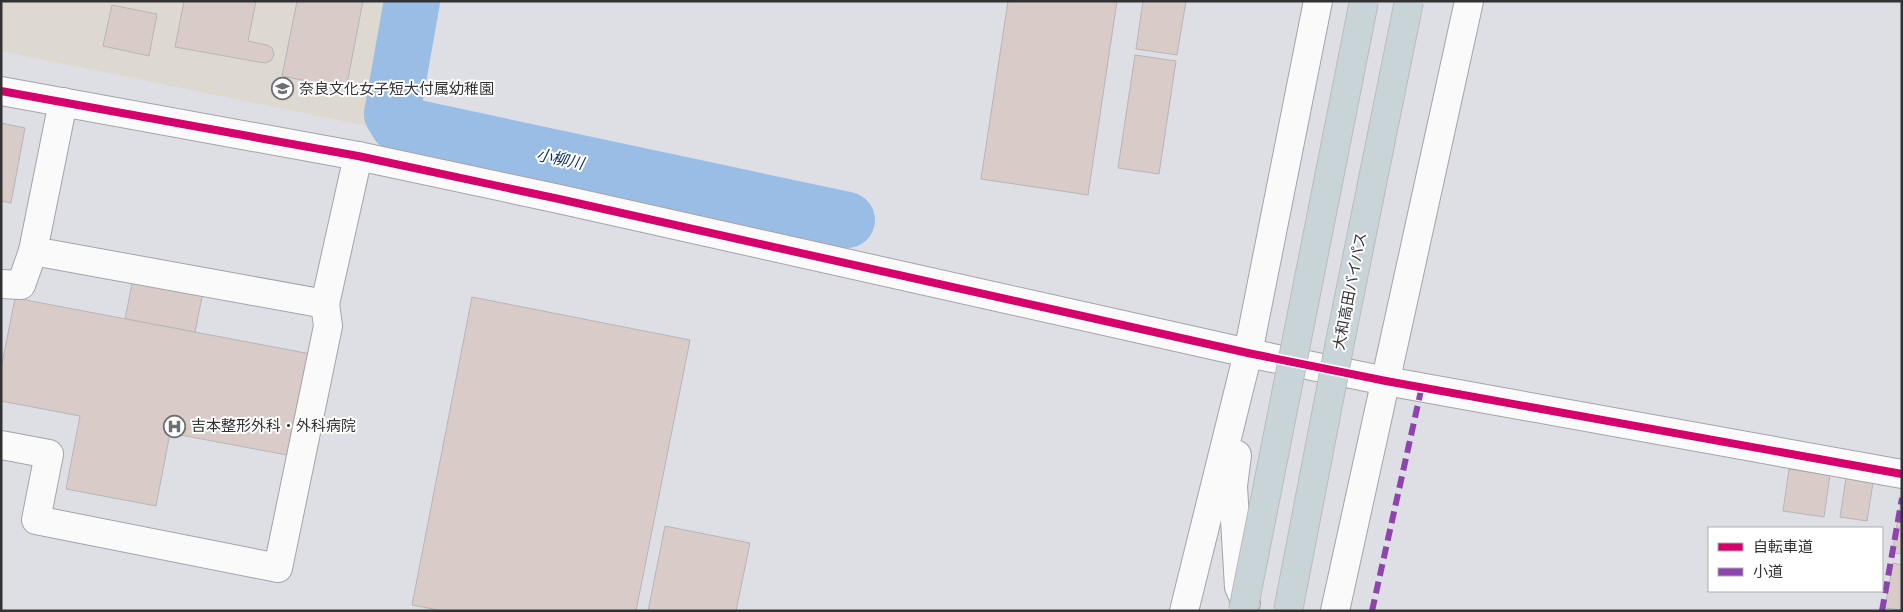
<svg xmlns="http://www.w3.org/2000/svg" width="1903" height="612" font-family="'DejaVu Sans','Noto Sans JP',sans-serif">
	<style>
		.education { fill: #ddd9d0 }
		.lines { fill: none; stroke-linecap: round; stroke-linejoin: round }
		.river { stroke: #9abde5; stroke-width: 56 }
		.building { fill: #d9cbc7; stroke: #b7b6b7 }
		.minor-casing { stroke: #a4a4a8; stroke-width: 30 }
		.minor { stroke: #fafafb; stroke-width: 28 }
		.highway-bridge-casing { stroke: #bbbcbe; stroke-width: 30; stroke-linecap: butt }
		.highway-bridge { stroke: #c8d4d8; stroke-width: 28 }
		.quiet { stroke: #8e44ad; stroke-width: 6; stroke-dasharray: 12 6; stroke-linecap: butt }
		.cycleway-casing { stroke: #fff; stroke-width: 11 }
		.cycleway { stroke: #d6006c; stroke-width: 8 }
		.labels { text-anchor: middle; dominant-baseline: central; stroke-width: 4; stroke-linejoin: round; paint-order: stroke }
		.poi-label { font-size: 15px; fill: #323235; stroke: #fff; text-anchor: start }
		.street-label { font-size: 15px; fill: #323235; stroke: #fff }
		.water-label { font-size: 16px; font-style: italic; fill: #0f3256; stroke: #fff }
	</style>
	<rect width="100%" height="100%" fill="#dedfe4"/>
	<path class="education" d="M1,1H395L372,127L1,51Z"/>
	<g class="lines">
		<path class="river" d="M412,1L392,114L398,124L847,220"/>
	</g>
	<g class="building">
		<path d="M184,1H256L248,41L267,45L272,48L274,54L272,59L269,62L264,63L175,47Z"/>
		<path d="M297,1H363L346,89L282,76Z"/>
		<path d="M1008,1H1117L1088,195L981,179Z"/>
		<path d="M1143,1H1186L1177,55L1136,49Z"/>
		<path d="M112,5L157,14L149,56L103,46Z"/>
		<path d="M1135,55L1176,61L1159,174L1118,168Z"/>
		<path d="M1,123L25,128L11,203L1,201Z"/>
		<path d="M134,274L204,287L195,332L125,319Z"/>
		<path d="M472,297L690,340L636,611H443L412,605Z"/>
		<path d="M15,298L311,354L292,456L170,433L156,506L66,489L80,416L1,401V369Z"/>
		<path d="M1789,469L1830,475L1824,517L1783,511Z"/>
		<path d="M1846,478L1873,483L1867,521L1840,517Z"/>
		<path d="M1902,496V554L1892,553Z"/>
		<path d="M665,526L750,543L736,611H648Z"/>
		<path d="M1893,563L1902,565V610L1885,608Z"/>
	</g>
	<g class="lines">
		<defs>
			<g id="minor">
				<path d="M1,91L358,156L559,199L1248,353L1386,381L1902,474"/>
				<path d="M63,102L33,251L325,304L358,156"/>
				<path d="M1,284L21,285L33,251"/>
				<path d="M1,445L49,454L36,520L278,568L328,326L325,304"/>
				<path d="M1237,455L1233,486L1239,587L1246,603"/>
				<path d="M1184,611L1248,353L1318,1"/>
				<path d="M1335,611L1469,1"/>
			</g>
		</defs>
		<use href="#minor" class="minor-casing"/>
		<use href="#minor" class="minor"/>
		<defs>
			<g id="highway-bridge">
				<path d="M1243,611L1364,1"/>
				<path d="M1288,611L1341,337L1409,1"/>
			</g>
		</defs>
		<use href="#highway-bridge" class="highway-bridge-casing"/>
		<use href="#highway-bridge" class="highway-bridge"/>
		<g class="quiet">
			<path d="M1372,611L1422,386"/>
			<path d="M1882,611L1902,498"/>
		</g>
		<defs>
			<path id="cycleway" d="M1,91L358,156L559,199L1248,353L1386,381L1902,474"/>
		</defs>
		<use href="#cycleway" class="cycleway-casing"/>
		<use href="#cycleway" class="cycleway"/>
	</g>
	<defs>
		<symbol id="school-ring" viewBox="-11 -11 22 22"><circle r="9.5" fill="#fff" stroke="#6e6f72" stroke-width="1.5"/><path d="M0-5L7-2L0 1L-7-2ZM-4 1L0 2.5L4 1V4Q0 6-4 4Z" fill="#6e6f72"/></symbol>
		<symbol id="hospital-ring" viewBox="-11 -11 22 22"><circle r="9.5" fill="#fff" stroke="#6e6f72" stroke-width="1.5"/><path d="M-5-5h3v3.5h4V-5h3V5h-3V1.5h-4V5h-3Z" fill="#6e6f72"/></symbol>
	</defs>
	<g fill-rule="evenodd">
		<use href="#school-ring" x="270" y="76" width="25" height="25"/>
		<use href="#hospital-ring" x="162" y="414" width="25" height="25"/>
	</g>
	<g class="labels">
		<g class="poi-label">
			<text x="299" y="89">奈良文化女子短大付属幼稚園</text>
			<text x="191" y="426">吉本整形外科・外科病院</text>
		</g>
		<g class="street-label">
			<text transform="translate(1350 291) rotate(-79)">大和高田バイパス</text>
		</g>
		<g class="water-label">
			<text transform="translate(560 159) rotate(12)">小柳川</text>
		</g>
	</g>
	<rect width="1903" height="612" fill="none" stroke="#323235" stroke-width="5"/>
	<rect x="1708" y="527" width="175" height="65" fill="#ffffff" stroke="#adadae"/>
	<rect x="1718" y="543" width="25" height="8" fill="#d6006c" stroke="#adadae"/>
	<text x="1753" y="552" font-size="15" fill="#323235">自転車道</text>
	<rect x="1718" y="568" width="25" height="8" fill="#8e44ad" stroke="#adadae"/>
	<text x="1753" y="577" font-size="15" fill="#323235">小道</text>
</svg>
